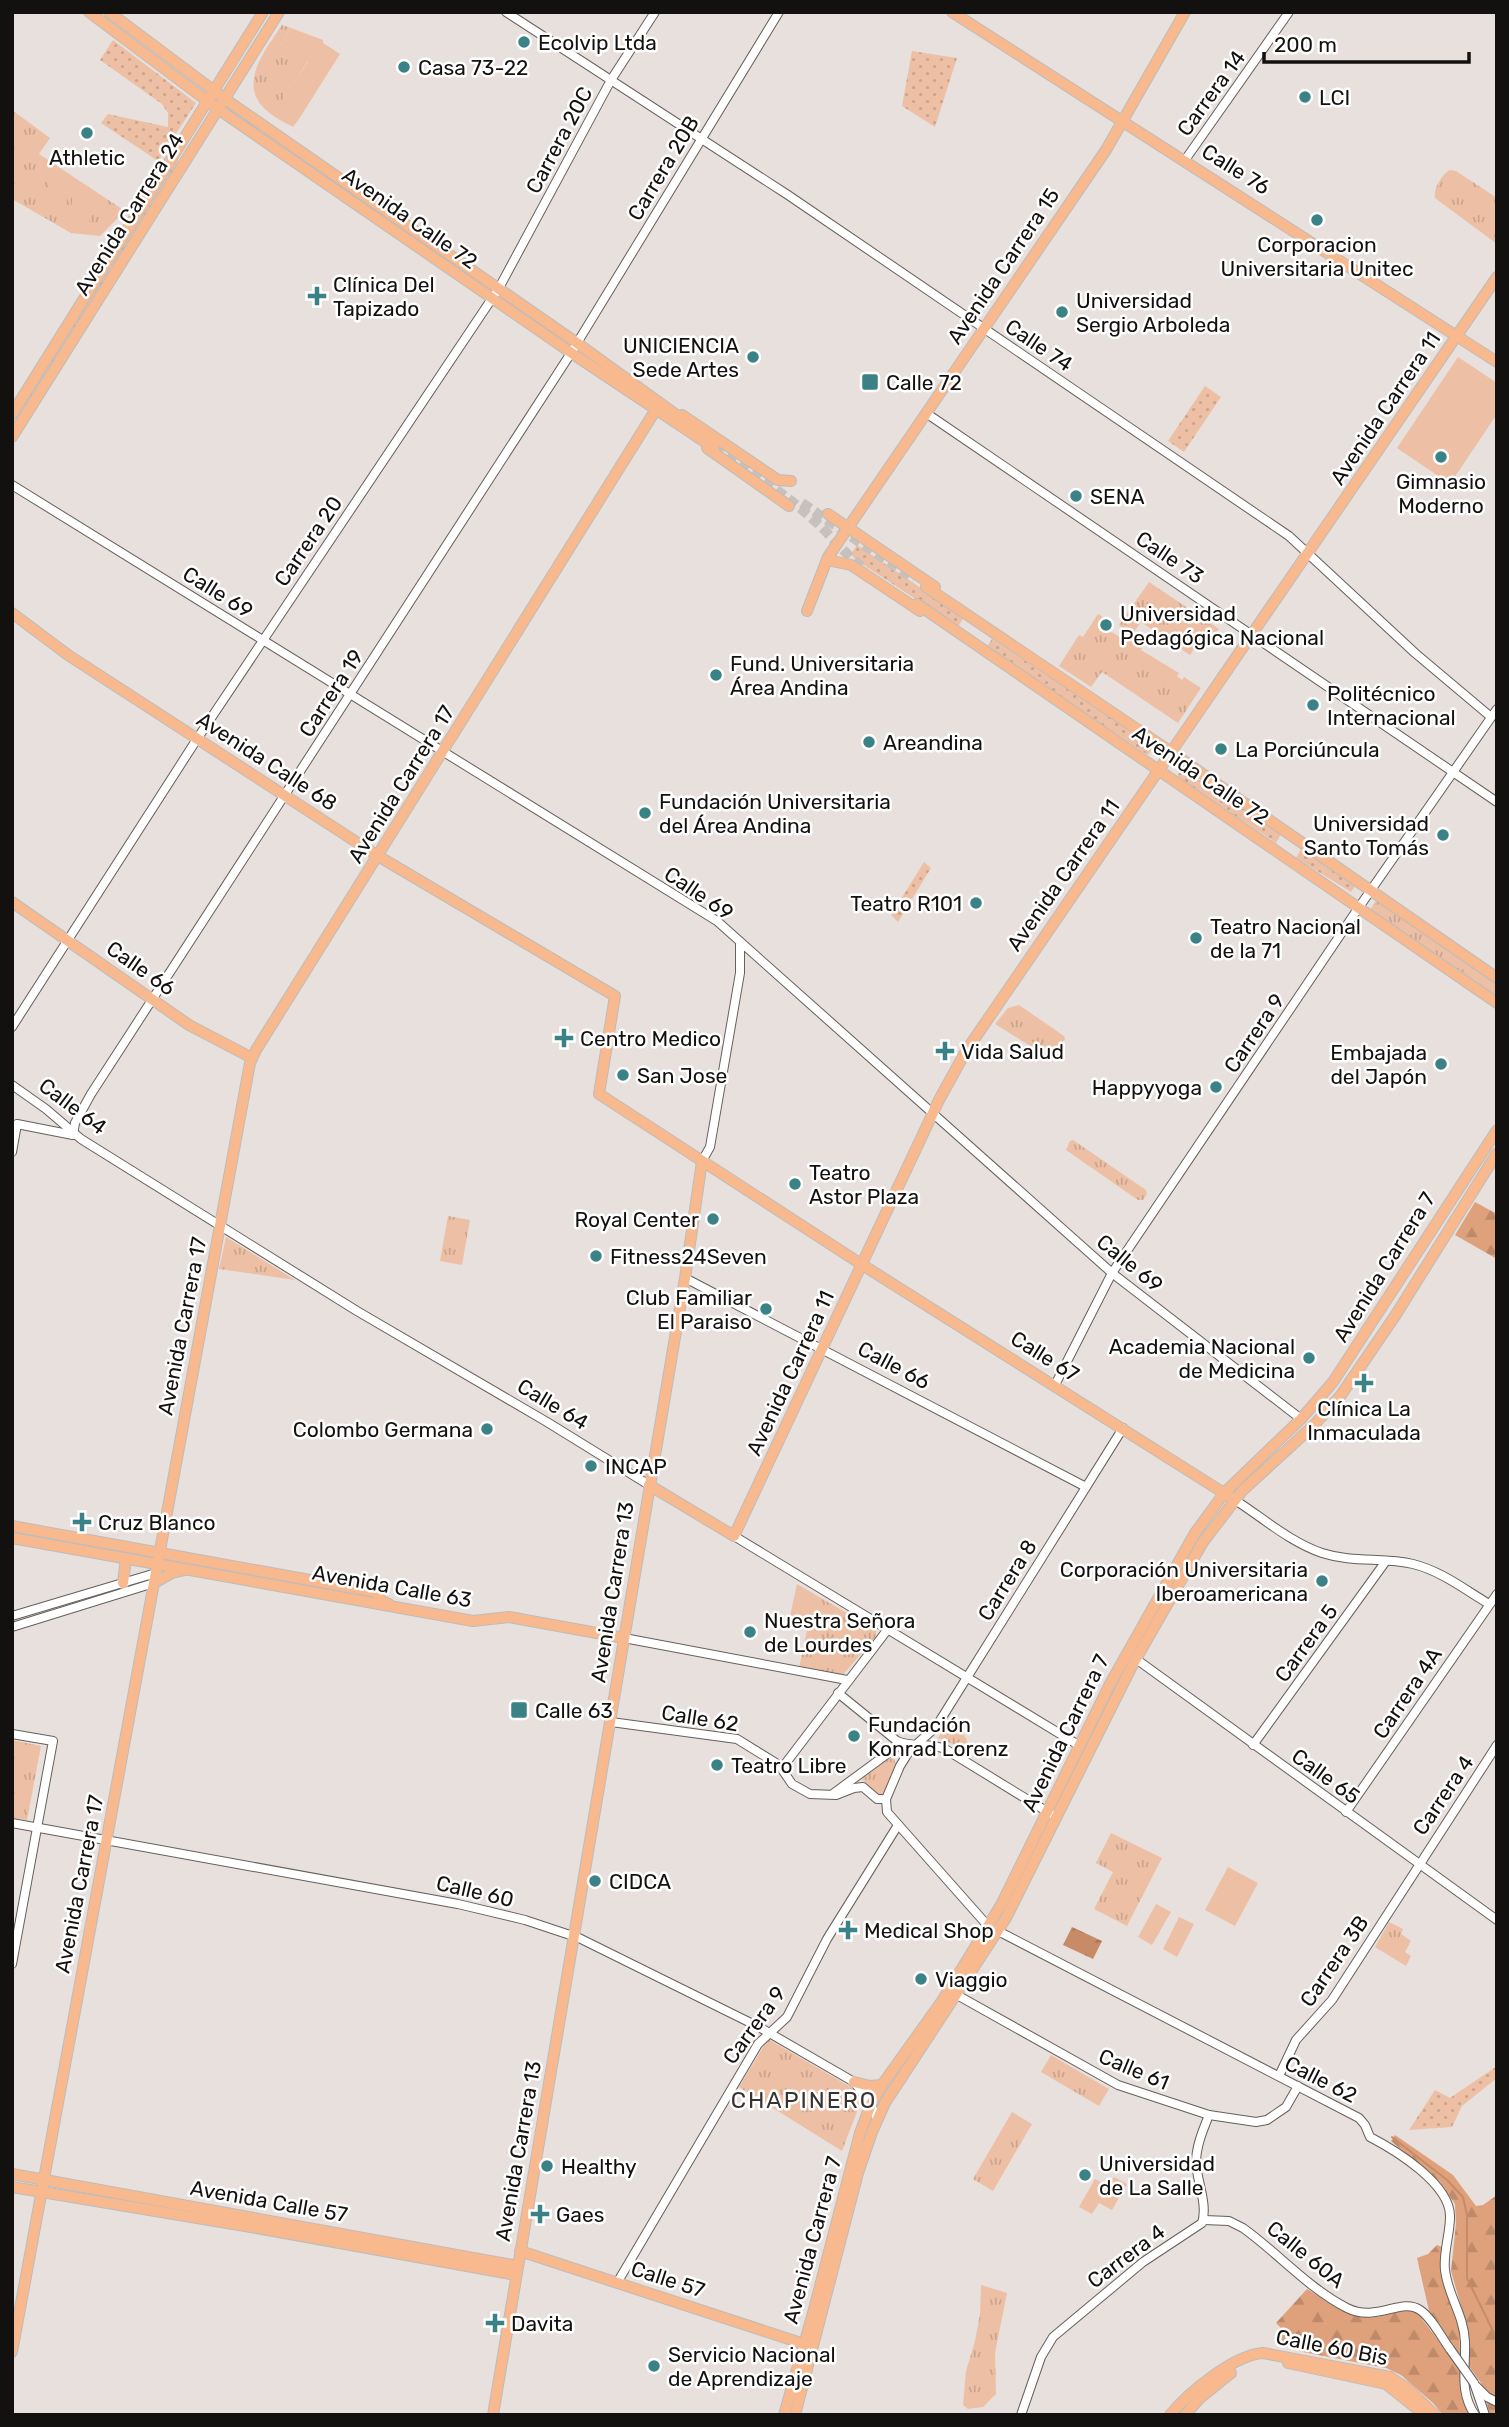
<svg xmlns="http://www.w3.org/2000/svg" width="1509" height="2427" font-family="Rubik,sans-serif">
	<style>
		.grass { fill: url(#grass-dots) }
		.forest { fill: url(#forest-firs) }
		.park { fill: url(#park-tufts) }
		.garden { fill: #edc0a5 }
		.water { fill: url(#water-ripples) }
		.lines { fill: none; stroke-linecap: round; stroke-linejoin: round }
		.stream { stroke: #c88b67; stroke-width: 2 }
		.major-tunnel { stroke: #c7c1bd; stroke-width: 10; stroke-dasharray: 10 5; stroke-linecap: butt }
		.minor-casing { stroke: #65605c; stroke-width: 10 }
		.major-casing { stroke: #bdbcbc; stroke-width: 12 }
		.minor { stroke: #fff; stroke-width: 8 }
		.major { stroke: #f9b98e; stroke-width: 10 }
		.minor-bridge-casing { stroke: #65605c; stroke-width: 10; stroke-linecap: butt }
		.minor-bridge { stroke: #fff; stroke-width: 8 }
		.poi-dot { fill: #3a8286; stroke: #fff; stroke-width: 2.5 }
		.labels { text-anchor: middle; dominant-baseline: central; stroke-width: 5; stroke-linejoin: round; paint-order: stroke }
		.poi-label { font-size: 21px; fill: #131110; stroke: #fff; text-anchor: start }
		.street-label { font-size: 21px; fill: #131110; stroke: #fff }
		.neighbourhood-label { font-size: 23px; letter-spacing: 2px; fill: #383330; stroke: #fff }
	</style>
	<defs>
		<pattern id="grass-dots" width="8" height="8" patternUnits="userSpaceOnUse" patternTransform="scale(1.75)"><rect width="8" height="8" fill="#edc0a5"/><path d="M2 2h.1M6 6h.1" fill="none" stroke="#caa48d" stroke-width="1.8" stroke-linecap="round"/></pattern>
		<pattern id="forest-firs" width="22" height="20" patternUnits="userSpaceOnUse" patternTransform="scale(1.75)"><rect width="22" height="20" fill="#dea17c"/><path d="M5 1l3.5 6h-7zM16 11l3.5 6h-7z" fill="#be8a6a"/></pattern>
		<pattern id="park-tufts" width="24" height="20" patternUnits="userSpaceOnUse" patternTransform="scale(1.75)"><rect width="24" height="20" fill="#edc0a5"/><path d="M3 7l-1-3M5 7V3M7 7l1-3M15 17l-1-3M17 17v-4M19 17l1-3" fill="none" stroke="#caa48d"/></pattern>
		<pattern id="water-ripples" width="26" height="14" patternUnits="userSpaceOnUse" patternTransform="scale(1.75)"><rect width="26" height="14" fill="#c88b67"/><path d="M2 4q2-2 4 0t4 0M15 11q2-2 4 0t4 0" fill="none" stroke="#a17053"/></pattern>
	</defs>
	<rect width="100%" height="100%" fill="#e7e0dc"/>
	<g class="grass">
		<path d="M113,40L196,103L158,161L101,123L108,114L168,127V113L162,104L100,60Z"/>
		<path d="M912,51L957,58L935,127L902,106Z"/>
		<path d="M228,105L488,285L485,289L225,110Z"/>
		<path d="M181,152L174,171L12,428V420Z"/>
		<path d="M1205,386L1221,397L1184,452L1168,441Z"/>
		<path d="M857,545L964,617L958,627L856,560L851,554Z"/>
		<path d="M992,639L1154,746L1148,755L986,648Z"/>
		<path d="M1181,769L1222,794L1281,834L1276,843L1177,777Z"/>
		<path d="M1302,848L1356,885L1351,892L1296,858Z"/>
		<path d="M924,862L931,868L898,922L891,915Z"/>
		<path d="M1497,2066V2078L1462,2106L1452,2127L1409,2130L1435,2090L1450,2098Z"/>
	</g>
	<g class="forest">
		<path d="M1475,1202L1497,1214V1259L1455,1235Z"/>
		<path d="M1395,2135L1453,2175L1476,2206L1483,2205L1497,2195V2415H1490L1481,2383L1468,2365L1467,2327L1451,2271L1456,2224L1455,2204L1440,2182L1391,2141Z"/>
		<path d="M1437,2245L1442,2247L1440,2269L1445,2287L1459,2319L1460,2355L1429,2311L1417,2258L1428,2254Z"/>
		<path d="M1307,2289C1326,2300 1343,2315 1366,2317C1386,2320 1400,2304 1419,2315L1460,2369L1462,2399L1472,2415H1443L1433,2403L1401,2375L1386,2368L1303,2352L1281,2344L1277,2337L1283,2330L1276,2323Z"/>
	</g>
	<g class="park">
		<path d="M282,25L291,28L281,44L308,61L279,106L299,119L293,127C284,122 273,117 265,109C237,83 267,48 282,25Z"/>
		<path d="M12,110L50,138L39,154L125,211L100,236L71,233L12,199Z"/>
		<path d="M1450,170L1456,171L1497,198V244L1435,198C1433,189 1442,174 1450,170Z"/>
		<path d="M1149,582L1219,629L1214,636L1206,631L1190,655L1141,622L1129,639L1142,648L1141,650L1179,673L1177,676L1182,680L1184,677L1201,688L1178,723L1102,672L1091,687L1059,666L1079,635L1083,637L1098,614L1103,617L1099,624L1121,638L1126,630L1119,625Z"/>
		<path d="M1376,901L1497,983V996L1370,910Z"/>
		<path d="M1019,1005L1064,1036L1065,1039L1053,1057H1048L995,1024L1008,1008Z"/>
		<path d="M1073,1140L1146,1190L1147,1194L1143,1200H1138L1066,1150L1070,1141Z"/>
		<path d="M448,1216L470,1220L462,1265L440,1261Z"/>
		<path d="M226,1237L295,1280L219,1269Z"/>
		<path d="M797,1584L876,1630V1636L843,1675L799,1668L809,1621L790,1616Z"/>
		<path d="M953,1714L973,1752L938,1738Z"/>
		<path d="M12,1740L41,1746L27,1820L12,1818Z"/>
		<path d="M894,1758L896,1765L881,1798L862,1779L888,1759Z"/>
		<path d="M1111,1833L1162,1858L1127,1926L1094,1909L1113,1872L1096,1863Z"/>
		<path d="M1389,1922L1403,1929L1401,1934L1411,1941L1405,1952L1411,1956L1406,1966L1375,1947Z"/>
		<path d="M768,2039L854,2089L861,2101L842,2151L739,2087Z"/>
		<path d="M1051,2055L1109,2089L1099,2106L1041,2072Z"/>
		<path d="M1012,2112L1032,2124L993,2191L973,2179Z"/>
		<path d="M981,2285L1007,2293L995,2353L996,2394L983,2407L968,2409L963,2405L966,2371L975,2341L980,2314Z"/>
	</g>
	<g class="garden">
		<path d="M291,28L323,40V43L340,54L299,119L278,106L308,62L281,44Z"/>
		<path d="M50,176L69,178L66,209L47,207Z"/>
		<path d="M73,190L92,192L89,224L70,222Z"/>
		<path d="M1458,357L1497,383V414L1450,484L1397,448Z"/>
		<path d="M1228,1867L1258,1883L1235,1926L1205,1910Z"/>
		<path d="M1156,1904L1171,1912L1152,1945L1138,1937Z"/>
		<path d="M1179,1917L1194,1924L1177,1957L1163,1949Z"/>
		<path d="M1114,2177L1127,2184L1112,2210L1099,2203L1092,2214L1079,2207L1095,2179L1108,2186Z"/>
	</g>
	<path class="water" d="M1072,1927L1102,1941L1093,1959L1063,1945Z"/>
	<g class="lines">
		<path class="stream" d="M1392,2137L1447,2180L1463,2197L1467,2215V2278L1497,2339"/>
		<g class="major-tunnel">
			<path d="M714,448C749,470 784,493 815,521C833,537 846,556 866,570"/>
			<path d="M802,503L914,579"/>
		</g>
		<defs>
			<g id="minor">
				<path d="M506,12L788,195L1289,536L1415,653L1491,717"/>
				<path d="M1185,160L1289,12"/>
				<path d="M926,413L1497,802"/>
				<path d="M12,485L717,921L1112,1273L1301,1419"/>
				<path d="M12,1027L197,739L499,288L611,80L655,12"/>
				<path d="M12,1085L46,1109L81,1139L357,1311L547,1422L649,1485"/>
				<path d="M73,1135L75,1123L91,1094L571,353L779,12"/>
				<path d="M12,1152L17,1124L73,1135"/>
				<path d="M702,1161L710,1147L740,973V943"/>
				<path d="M685,1278L1086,1487"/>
				<path d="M1055,1385L1112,1273L1355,913L1497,709"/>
				<path d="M1235,1500C1263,1518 1290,1542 1322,1553C1353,1563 1383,1557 1413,1564C1441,1571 1464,1589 1489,1604"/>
				<path d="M734,1536L1080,1746"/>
				<path d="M12,1616L156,1573"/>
				<path d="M12,1627L154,1583"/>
				<path d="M624,1638L847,1680"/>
				<path d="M1136,1659L1497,1920"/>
				<path d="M838,1693L897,1741C913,1748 929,1742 945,1749L1051,1814"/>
				<path d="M611,1722L737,1739L779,1765L792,1784L810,1794L836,1795L854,1788L863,1787L877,1799H886"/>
				<path d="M12,1734L53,1741L12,1964"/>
				<path d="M1253,1745L1386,1561"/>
				<path d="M782,1768L888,1629"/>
				<path d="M834,1793L902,1743"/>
				<path d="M1346,1812L1497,1594"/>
				<path d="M12,1823L458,1904L525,1920L579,1938L759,2027L854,2082L871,2104L877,2119"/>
				<path d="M988,1926L887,1812L886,1799L900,1766L910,1750L936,1727L1123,1428"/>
				<path d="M998,1931L1359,2118L1365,2125L1370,2137C1395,2150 1451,2184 1450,2217C1450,2234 1443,2253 1445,2270C1448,2296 1464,2315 1465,2342C1466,2369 1459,2392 1475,2415"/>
				<path d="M957,1995L1118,2085L1209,2115L1256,2122L1267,2120L1286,2107L1298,2086"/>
				<path d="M1279,2076L1296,2040L1332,2000L1497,1745"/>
				<path d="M1204,2220L1229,2221L1243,2228C1278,2253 1308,2288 1347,2308C1377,2323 1401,2297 1420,2310C1432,2318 1441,2337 1450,2349"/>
				<path d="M617,2283L758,2044L787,2017L827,1939L898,1825"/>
				<path d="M1474,2383L1485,2415"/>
				<path d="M1477,2387L1487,2397L1497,2402"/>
				<path d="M1021,2415L1041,2357L1053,2337L1143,2262L1202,2223C1208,2205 1197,2181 1196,2163C1196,2146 1203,2130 1209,2115"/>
			</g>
			<g id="major">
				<path d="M89,12L218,109L576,356L714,448"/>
				<path d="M109,12L225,99L577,343L685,421"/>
				<path d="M952,12L1497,362"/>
				<path d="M12,414L263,12"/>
				<path d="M682,415L778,480L791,481"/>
				<path d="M12,437L279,12"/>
				<path d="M707,448L789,506"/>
				<path d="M828,514L935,587"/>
				<path d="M827,560L851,565L920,611"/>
				<path d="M926,587L1171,752L1497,978"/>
				<path d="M917,604L1497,1003"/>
				<path d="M807,611L828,557L1106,150L1185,12"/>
				<path d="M12,613L68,655L378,856L615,996L599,1094L861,1264L1235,1500"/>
				<path d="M12,902L189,1025L252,1058"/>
				<path d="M649,1485L734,1536L939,1100L966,1051L1497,277"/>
				<path d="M12,1526L376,1592L382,1601L389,1604"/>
				<path d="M12,1538L473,1621L509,1617L624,1638"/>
				<path d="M123,1583L126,1558"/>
				<path d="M154,1583L172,1573L185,1570"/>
				<path d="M854,2082L870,2086L882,2085"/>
				<path d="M12,2174L518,2266"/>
				<path d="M12,2187L251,2227L516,2275"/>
				<path d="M520,2251L804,2344"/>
				<path d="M12,2352L250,1063L256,1050L655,411"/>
				<path d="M1288,2363L1386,2384L1425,2415"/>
				<path d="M493,2415L685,1278L702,1161"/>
				<path d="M784,2415L813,2313L860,2133L871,2104L882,2085L942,2001L1001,1905L1110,1684L1195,1533L1225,1492L1301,1419L1333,1382L1497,1130"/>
				<path d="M795,2415L858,2173L872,2132L885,2103L1006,1918L1133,1664L1203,1542L1242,1491L1314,1425L1341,1395L1395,1316L1497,1153"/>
				<path d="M1170,2415C1189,2392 1234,2355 1263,2353L1390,2377L1408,2389L1435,2415"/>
				<path d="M1185,2415L1200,2398L1231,2373"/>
			</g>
		</defs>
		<use href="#minor" class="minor-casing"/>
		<use href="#major" class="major-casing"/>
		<use href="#minor" class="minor"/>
		<use href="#major" class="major"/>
		<defs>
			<path id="minor-bridge" d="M1450,2349L1474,2383"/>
		</defs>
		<use href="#minor-bridge" class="minor-bridge-casing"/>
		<use href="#minor-bridge" class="minor-bridge"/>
	</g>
	<g class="poi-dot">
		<circle cx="524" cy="42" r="7"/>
		<circle cx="404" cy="67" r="7"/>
		<circle cx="1305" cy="97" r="7"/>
		<circle cx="87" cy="133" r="7"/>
		<circle cx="1317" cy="220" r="7"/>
		<path d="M313.5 285.5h7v7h7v7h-7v7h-7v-7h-7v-7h7z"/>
		<circle cx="1062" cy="312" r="7"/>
		<circle cx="753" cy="357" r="7"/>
		<rect x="861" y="373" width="18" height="18" rx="3.5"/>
		<circle cx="1441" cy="457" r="7"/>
		<circle cx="1076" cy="496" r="7"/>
		<circle cx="1106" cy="625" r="7"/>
		<circle cx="716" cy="675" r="7"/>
		<circle cx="1313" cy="705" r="7"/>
		<circle cx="869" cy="742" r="7"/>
		<circle cx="1221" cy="749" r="7"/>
		<circle cx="645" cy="813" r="7"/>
		<circle cx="1443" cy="835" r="7"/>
		<circle cx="976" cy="903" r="7"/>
		<circle cx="1196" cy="938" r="7"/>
		<path d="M560.5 1027.5h7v7h7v7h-7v7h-7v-7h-7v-7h7z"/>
		<path d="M941.5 1040.5h7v7h7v7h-7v7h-7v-7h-7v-7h7z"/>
		<circle cx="1441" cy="1064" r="7"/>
		<circle cx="623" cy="1075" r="7"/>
		<circle cx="1216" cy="1087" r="7"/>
		<circle cx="795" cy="1184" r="7"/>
		<circle cx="713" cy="1219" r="7"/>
		<circle cx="596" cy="1256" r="7"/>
		<circle cx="766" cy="1309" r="7"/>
		<circle cx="1309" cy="1358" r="7"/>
		<path d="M1360.5 1372.5h7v7h7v7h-7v7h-7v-7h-7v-7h7z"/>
		<circle cx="487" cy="1429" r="7"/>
		<circle cx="591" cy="1466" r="7"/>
		<path d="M78.5 1511.5h7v7h7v7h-7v7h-7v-7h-7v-7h7z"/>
		<circle cx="1322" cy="1581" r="7"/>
		<circle cx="750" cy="1632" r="7"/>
		<rect x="510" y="1701" width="18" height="18" rx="3.5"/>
		<circle cx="854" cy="1736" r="7"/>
		<circle cx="717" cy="1765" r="7"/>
		<circle cx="595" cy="1881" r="7"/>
		<path d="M844.5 1919.5h7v7h7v7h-7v7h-7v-7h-7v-7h7z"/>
		<circle cx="921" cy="1979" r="7"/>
		<circle cx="547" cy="2166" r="7"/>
		<circle cx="1085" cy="2175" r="7"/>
		<path d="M536.5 2203.5h7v7h7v7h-7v7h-7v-7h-7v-7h7z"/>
		<path d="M491.5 2312.5h7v7h7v7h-7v7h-7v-7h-7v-7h7z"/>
		<circle cx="654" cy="2366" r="7"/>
	</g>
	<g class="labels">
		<g class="poi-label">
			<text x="538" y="42">Ecolvip Ltda</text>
			<text x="418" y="67">Casa 73-22</text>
			<text x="1319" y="97">LCI</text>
			<text x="87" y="157" text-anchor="middle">Athletic</text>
			<text x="1317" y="244" text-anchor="middle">Corporacion<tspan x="1317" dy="24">Universitaria Unitec</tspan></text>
			<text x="333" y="284">Clínica Del<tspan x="333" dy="24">Tapizado</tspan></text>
			<text x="1076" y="300">Universidad<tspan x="1076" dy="24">Sergio Arboleda</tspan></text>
			<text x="739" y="345" text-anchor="end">UNICIENCIA<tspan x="739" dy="24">Sede Artes</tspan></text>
			<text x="886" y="382">Calle 72</text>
			<text x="1441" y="481" text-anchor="middle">Gimnasio<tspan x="1441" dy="24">Moderno</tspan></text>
			<text x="1090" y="496">SENA</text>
			<text x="1120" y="613">Universidad<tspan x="1120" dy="24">Pedagógica Nacional</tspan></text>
			<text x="730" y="663">Fund. Universitaria<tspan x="730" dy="24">Área Andina</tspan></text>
			<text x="1327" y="693">Politécnico<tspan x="1327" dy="24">Internacional</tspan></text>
			<text x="883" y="742">Areandina</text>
			<text x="1235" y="749">La Porciúncula</text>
			<text x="659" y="801">Fundación Universitaria<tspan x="659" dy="24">del Área Andina</tspan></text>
			<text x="1429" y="823" text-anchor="end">Universidad<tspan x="1429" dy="24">Santo Tomás</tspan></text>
			<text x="962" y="903" text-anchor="end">Teatro R101</text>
			<text x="1210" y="926">Teatro Nacional<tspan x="1210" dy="24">de la 71</tspan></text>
			<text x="580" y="1038">Centro Medico</text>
			<text x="961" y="1051">Vida Salud</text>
			<text x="1427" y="1052" text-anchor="end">Embajada<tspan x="1427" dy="24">del Japón</tspan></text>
			<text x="637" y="1075">San Jose</text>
			<text x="1202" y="1087" text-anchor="end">Happyyoga</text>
			<text x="809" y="1172">Teatro<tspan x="809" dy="24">Astor Plaza</tspan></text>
			<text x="699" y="1219" text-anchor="end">Royal Center</text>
			<text x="610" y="1256">Fitness24Seven</text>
			<text x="752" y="1297" text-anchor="end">Club Familiar<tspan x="752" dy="24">El Paraiso</tspan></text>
			<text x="1295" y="1346" text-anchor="end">Academia Nacional<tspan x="1295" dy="24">de Medicina</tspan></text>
			<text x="1364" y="1408" text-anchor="middle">Clínica La<tspan x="1364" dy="24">Inmaculada</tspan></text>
			<text x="473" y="1429" text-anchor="end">Colombo Germana</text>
			<text x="605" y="1466">INCAP</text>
			<text x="98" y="1522">Cruz Blanco</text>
			<text x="1308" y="1569" text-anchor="end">Corporación Universitaria<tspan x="1308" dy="24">Iberoamericana</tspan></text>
			<text x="764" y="1620">Nuestra Señora<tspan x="764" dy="24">de Lourdes</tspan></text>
			<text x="535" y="1710">Calle 63</text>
			<text x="868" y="1724">Fundación<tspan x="868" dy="24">Konrad Lorenz</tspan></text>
			<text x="731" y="1765">Teatro Libre</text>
			<text x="609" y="1881">CIDCA</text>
			<text x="864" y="1930">Medical Shop</text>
			<text x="935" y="1979">Viaggio</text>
			<text x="1099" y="2163">Universidad<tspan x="1099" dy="24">de La Salle</tspan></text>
			<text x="561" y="2166">Healthy</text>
			<text x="556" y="2214">Gaes</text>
			<text x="511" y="2323">Davita</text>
			<text x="668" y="2354">Servicio Nacional<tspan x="668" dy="24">de Aprendizaje</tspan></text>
		</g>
		<g class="street-label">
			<text transform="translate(1211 93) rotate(-54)">Carrera 14</text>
			<text transform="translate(559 140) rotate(-62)">Carrera 20C</text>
			<text transform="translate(663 168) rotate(-59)">Carrera 20B</text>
			<text transform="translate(1236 169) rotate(32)">Calle 76</text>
			<text transform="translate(129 214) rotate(-58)">Avenida Carrera 24</text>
			<text transform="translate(410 218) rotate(35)">Avenida Calle 72</text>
			<text transform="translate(1003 266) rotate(-56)">Avenida Carrera 15</text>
			<text transform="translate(1039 345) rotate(34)">Calle 74</text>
			<text transform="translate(1385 408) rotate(-56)">Avenida Carrera 11</text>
			<text transform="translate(308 541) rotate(-56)">Carrera 20</text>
			<text transform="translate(1170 557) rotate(34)">Calle 73</text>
			<text transform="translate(218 592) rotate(32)">Calle 69</text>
			<text transform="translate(331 693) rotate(-57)">Carrera 19</text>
			<text transform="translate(267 761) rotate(33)">Avenida Calle 68</text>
			<text transform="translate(1201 775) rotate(34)">Avenida Calle 72</text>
			<text transform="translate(401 784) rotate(-58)">Avenida Carrera 17</text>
			<text transform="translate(1063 875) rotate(-55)">Avenida Carrera 11</text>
			<text transform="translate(699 893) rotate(34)">Calle 69</text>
			<text transform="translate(141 968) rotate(35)">Calle 66</text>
			<text transform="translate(1254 1033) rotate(-56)">Carrera 9</text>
			<text transform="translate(73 1106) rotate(37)">Calle 64</text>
			<text transform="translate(1130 1263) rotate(39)">Calle 69</text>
			<text transform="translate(1384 1267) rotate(-58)">Avenida Carrera 7</text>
			<text transform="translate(182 1326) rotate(-79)">Avenida Carrera 17</text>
			<text transform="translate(1045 1356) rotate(32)">Calle 67</text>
			<text transform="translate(894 1365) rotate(28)">Calle 66</text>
			<text transform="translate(790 1373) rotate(-65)">Avenida Carrera 11</text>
			<text transform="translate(553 1404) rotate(31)">Calle 64</text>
			<text transform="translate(1007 1580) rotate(-58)">Carrera 8</text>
			<text transform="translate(392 1586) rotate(10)">Avenida Calle 63</text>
			<text transform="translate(612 1592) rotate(-81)">Avenida Carrera 13</text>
			<text transform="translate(1306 1643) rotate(-54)">Carrera 5</text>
			<text transform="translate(1407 1693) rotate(-56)">Carrera 4A</text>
			<text transform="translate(700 1718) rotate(9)">Calle 62</text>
			<text transform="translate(1065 1733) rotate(-64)">Avenida Carrera 7</text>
			<text transform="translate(1326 1776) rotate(36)">Calle 65</text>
			<text transform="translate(1443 1795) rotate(-56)">Carrera 4</text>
			<text transform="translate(79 1884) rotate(-79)">Avenida Carrera 17</text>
			<text transform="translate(475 1891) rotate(13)">Calle 60</text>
			<text transform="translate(1334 1961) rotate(-56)">Carrera 3B</text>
			<text transform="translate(754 2025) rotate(-54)">Carrera 9</text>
			<text transform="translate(1134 2069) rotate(23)">Calle 61</text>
			<text transform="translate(1321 2079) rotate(27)">Calle 62</text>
			<text transform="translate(518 2151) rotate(-80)">Avenida Carrera 13</text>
			<text transform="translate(269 2201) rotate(10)">Avenida Calle 57</text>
			<text transform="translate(812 2240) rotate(-75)">Avenida Carrera 7</text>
			<text transform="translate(1306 2254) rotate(39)">Calle 60A</text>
			<text transform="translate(1126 2256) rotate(-37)">Carrera 4</text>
			<text transform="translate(668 2279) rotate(18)">Calle 57</text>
			<text transform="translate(1332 2347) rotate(11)">Calle 60 Bis</text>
		</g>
		<g class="neighbourhood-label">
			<text x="804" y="2100">CHAPINERO</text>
		</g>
	</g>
	<rect width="1509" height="2427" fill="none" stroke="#131110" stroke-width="28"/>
	<path d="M1264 52v10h205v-10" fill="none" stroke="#131110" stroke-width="3.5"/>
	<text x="1274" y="52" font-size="21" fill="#131110" stroke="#ffffff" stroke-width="5" paint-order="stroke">200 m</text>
</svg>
